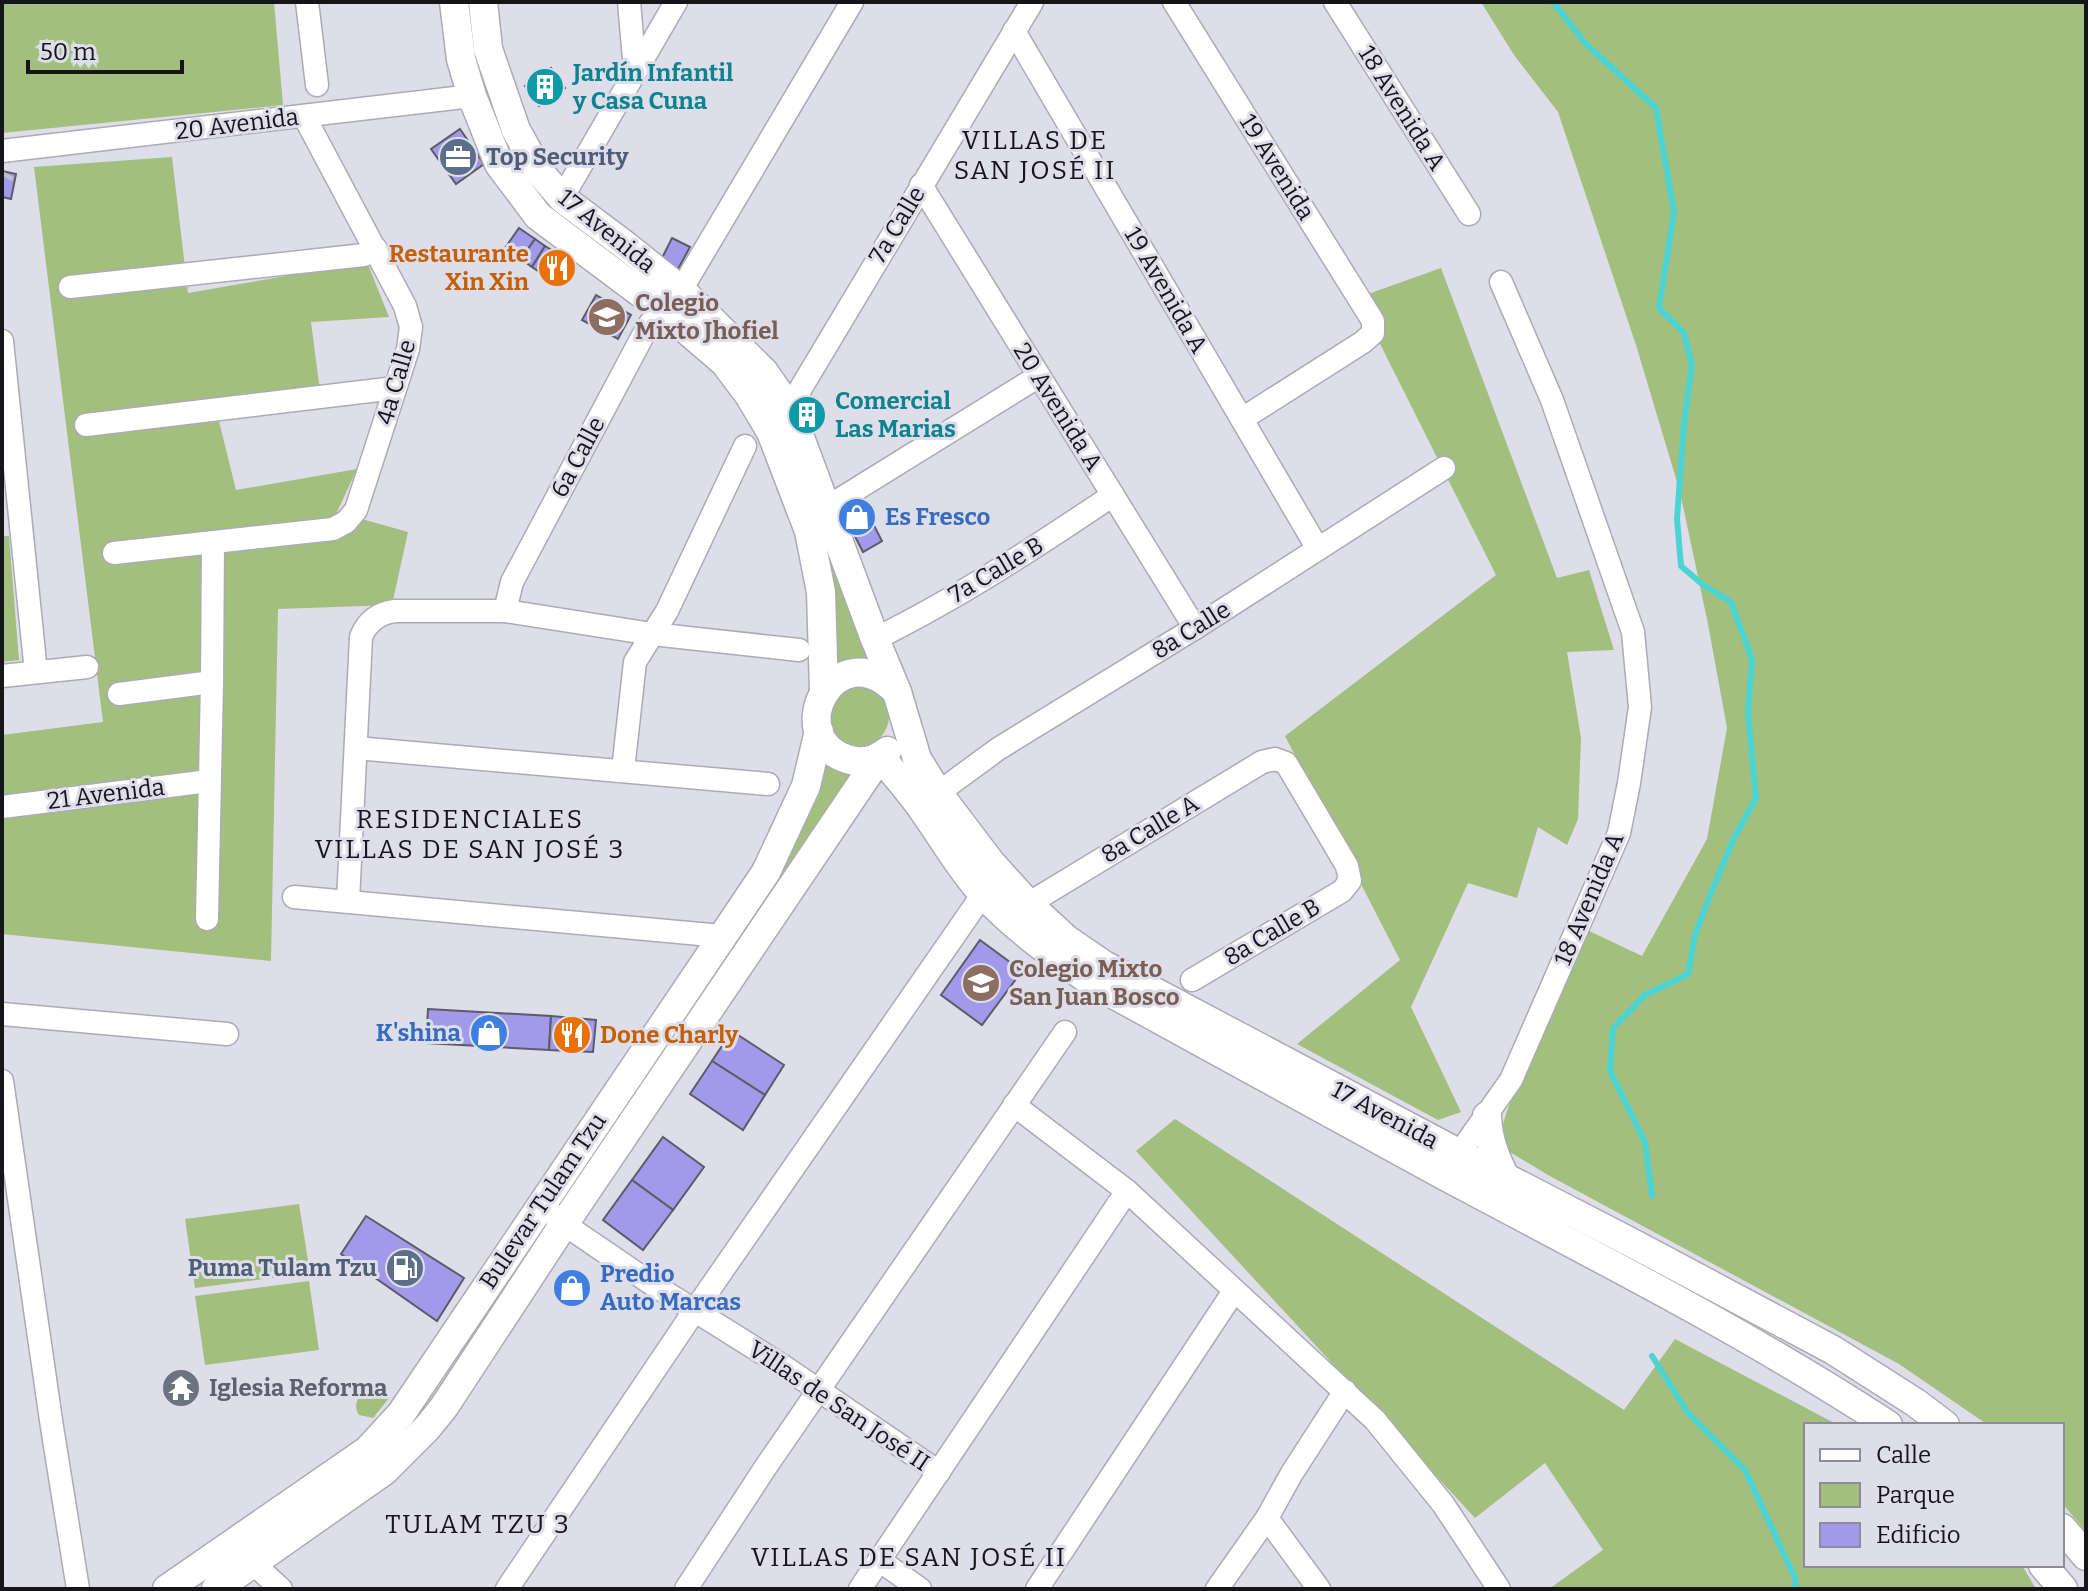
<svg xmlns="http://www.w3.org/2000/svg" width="2088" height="1591" font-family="Bitter,serif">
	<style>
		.green { fill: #a2bf7d }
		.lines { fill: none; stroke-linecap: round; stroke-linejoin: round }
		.stream { stroke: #4cd4d5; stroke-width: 6 }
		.building { fill: #a19aea; stroke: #5c5b66; stroke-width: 2 }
		.minor-tunnel { stroke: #c0bfcb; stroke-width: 22; stroke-dasharray: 22 11; stroke-linecap: butt }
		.minor-casing { stroke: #ababb6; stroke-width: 25 }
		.major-casing { stroke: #ababb6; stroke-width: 31 }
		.minor { stroke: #fff; stroke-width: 22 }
		.major { stroke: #fff; stroke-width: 28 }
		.labels { text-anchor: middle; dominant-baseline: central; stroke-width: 6; stroke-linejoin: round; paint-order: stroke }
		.culture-label { font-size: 24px; font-weight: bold; fill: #0d838f; stroke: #deddea; text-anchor: start }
		.street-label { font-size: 24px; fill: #16161a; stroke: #deddea }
		.service-label { font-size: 24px; font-weight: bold; fill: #4e5e75; stroke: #deddea; text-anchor: start }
		.food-label { font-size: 24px; font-weight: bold; fill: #c56008; stroke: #deddea; text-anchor: end }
		.education-label { font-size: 24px; font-weight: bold; fill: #785e54; stroke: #deddea; text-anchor: start }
		.shop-label { font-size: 24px; font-weight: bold; fill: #366cbe; stroke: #deddea; text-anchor: start }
		.worship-label { font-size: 24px; font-weight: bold; fill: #5b616d; stroke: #deddea; text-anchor: start }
		.neighbourhood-label { font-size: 26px; letter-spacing: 2px; fill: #16161a; stroke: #deddea }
	</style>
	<rect width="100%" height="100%" fill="#deddea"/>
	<g class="green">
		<path d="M2,2H274L283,105L2,133Z"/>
		<path d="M1481,2H2086V1532L2062,1503V1425H1988L1899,1364L1548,1175L1503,1148L1502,1127L1508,1108L1587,930L1642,956L1707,839L1727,728L1708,624L1680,492L1636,345L1558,112L1514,55Z"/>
		<path d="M172,157L188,293L367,262L389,317L311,322L321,399L216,409L236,490L357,469L337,512L408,532L392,605L278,609L271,961L2,934V735L103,722L34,167Z"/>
		<path d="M1441,268L1557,578L1589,570L1614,650L1567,652L1581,738L1578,819L1567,845L1538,827L1517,898L1468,883L1411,1007L1461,1112L1438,1120L1297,1044L1400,960L1285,736L1496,575L1357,298Z"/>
		<path d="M821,522L879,673L833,675Z"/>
		<path d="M2,536H9L19,660L2,662Z"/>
		<circle cx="859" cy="716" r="30"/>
		<path d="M822,748L860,765L766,912L760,906L775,877Z"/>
		<path d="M1175,1119L1624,1410L1675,1339L1838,1425H1806V1565H2022L2036,1589H1549L1603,1550L1545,1463L1475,1518L1136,1151Z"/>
		<path d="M299,1204L310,1273L195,1288L185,1219Z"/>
		<path d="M309,1281L319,1350L205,1365L195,1296Z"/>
		<path d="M368,1383L390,1397L373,1418L359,1415C351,1403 362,1393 368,1383Z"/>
	</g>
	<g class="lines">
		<g class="stream">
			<path d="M1553,2L1585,43L1656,108L1674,212L1659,308L1684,333L1692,365L1684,423L1677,519L1681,566L1702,584L1731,602L1752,659L1748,713L1756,798L1734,838L1713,888L1695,935L1688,974L1645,995L1613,1028L1610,1071L1645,1142L1652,1196"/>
			<path d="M1652,1356L1688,1413L1745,1470L1795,1578V1589"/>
		</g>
	</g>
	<g class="building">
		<path d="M551,68L565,88L539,106L525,86Z"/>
		<path d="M460,129L484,164L456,184L431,149Z"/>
		<path d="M2,171L16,174L11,199L2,197Z"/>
		<path d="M519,228L535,239L521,259L505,248Z"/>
		<path d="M672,238L690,247L677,271L660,262Z"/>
		<path d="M535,239L545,246L532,267L521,259Z"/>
		<path d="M545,246L555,252L541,273L532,267Z"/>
		<path d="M555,252L574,264L560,286L541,273Z"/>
		<path d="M596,295L631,315L618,339L582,320Z"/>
		<path d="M806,401L821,412L816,419L803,428L793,417Z"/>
		<path d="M863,504L882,541L863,552L844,515Z"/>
		<path d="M980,940L1022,971L982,1025L941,995Z"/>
		<path d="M428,1009L551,1016L549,1050L426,1043Z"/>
		<path d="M551,1016L596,1020L593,1052L549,1050Z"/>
		<path d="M732,1031L784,1065L765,1095L712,1061Z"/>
		<path d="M712,1061L765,1095L743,1130L690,1094Z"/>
		<path d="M663,1137L704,1167L673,1210L632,1180Z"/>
		<path d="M632,1180L673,1210L643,1250L603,1220Z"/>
		<path d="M366,1216L464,1278L437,1321L341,1254Z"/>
	</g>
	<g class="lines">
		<path class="minor-tunnel" d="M2,176L4,172"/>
		<defs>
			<g id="minor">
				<path d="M307,2L317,85"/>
				<path d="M629,2L635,71"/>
				<path d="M1174,2L1373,321V333L1363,342L1242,419"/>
				<path d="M1335,2L1469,214"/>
				<path d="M1014,31L1318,549"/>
				<path d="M2,151L472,96"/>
				<path d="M921,185L1195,628"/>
				<path d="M562,198L676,2"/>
				<path d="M70,287L364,255L376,249"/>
				<path d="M681,290L852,2"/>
				<path d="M2,341L36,672"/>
				<path d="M789,408L1032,2"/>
				<path d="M86,425L395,388"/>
				<path d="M826,508L1039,376"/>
				<path d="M114,553L333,529L346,522L356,510L408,349L411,327L405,306L304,116"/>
				<path d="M505,611L512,582L647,328L661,308"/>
				<path d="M875,639C958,598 1036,547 1113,495"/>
				<path d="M2,676L87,667"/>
				<path d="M119,694L212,682"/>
				<path d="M356,748L768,784"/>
				<path d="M623,770L635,662L667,611L745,446"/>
				<path d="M938,793L998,749L1195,628L1444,468"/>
				<path d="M2,807L209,781"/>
				<path d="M294,897L722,936"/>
				<path d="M348,901L361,637C367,622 378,613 395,611H505L652,634L799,650"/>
				<path d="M1028,904L1262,762L1275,759L1286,763L1347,866L1350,881L1342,891L1192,980"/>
				<path d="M207,919L212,682L213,542"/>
				<path d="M2,1014L227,1034"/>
				<path d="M2,1081L52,1427L78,1589"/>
				<path d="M1014,1105L1127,1191L1375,1420L1443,1504L1499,1589"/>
				<path d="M1451,1165L1511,1080L1619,833L1629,783L1640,707L1633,632L1552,400L1501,282"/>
				<path d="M541,1204L564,1224L649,1282L783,1366L939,1472"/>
				<path d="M1267,1518L1319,1589"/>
				<path d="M243,1554L281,1589"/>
				<path d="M879,1560L920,1589"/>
				<path d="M507,1589L695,1310L983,894"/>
				<path d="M686,1589L765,1468L1065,1032"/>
				<path d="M860,1589L1127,1191"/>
				<path d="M1037,1589L1234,1291"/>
				<path d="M1217,1589L1267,1518L1292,1473L1345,1391"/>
			</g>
			<g id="major">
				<path d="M454,2L461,59L472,96L499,164L538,216L661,308L725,363L749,395L771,432L809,531L821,592L824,691"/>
				<path d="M483,2L488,49L516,130L538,170L562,198L626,246L681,290L764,372L789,408L875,639L897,692L917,759L938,793L991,863L1028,904L1066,939L1104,965L1460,1154L1634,1244L1833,1350L1916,1403L1945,1425"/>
				<path d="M887,751C876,760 861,764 847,759C780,737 836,629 897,692"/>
				<path d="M880,756C894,774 910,791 923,810C943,838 960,869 984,895C1017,930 1055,957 1095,984C1212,1048 1328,1113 1445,1176C1595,1256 1746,1332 1888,1425"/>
				<path d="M1487,1116C1488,1139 1495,1157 1505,1177"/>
				<path d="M2062,1528L2086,1556"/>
				<path d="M2043,1565L2063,1589"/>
				<path d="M167,1589L368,1450L401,1414L766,872L806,786L819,731"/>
				<path d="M216,1589L384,1471L427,1428L444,1407L564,1224L868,774L876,758"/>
			</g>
		</defs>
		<use href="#minor" class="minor-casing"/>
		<use href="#major" class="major-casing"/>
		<use href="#minor" class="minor"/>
		<use href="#major" class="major"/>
	</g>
	<defs>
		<symbol id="building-disc" viewBox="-11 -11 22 22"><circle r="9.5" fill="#0f9aa8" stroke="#deddea"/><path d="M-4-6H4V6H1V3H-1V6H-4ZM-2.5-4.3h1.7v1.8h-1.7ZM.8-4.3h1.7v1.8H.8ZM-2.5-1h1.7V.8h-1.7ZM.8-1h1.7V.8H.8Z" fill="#fff"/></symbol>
		<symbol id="office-disc" viewBox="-11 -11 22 22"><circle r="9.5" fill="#5c6f8a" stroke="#deddea"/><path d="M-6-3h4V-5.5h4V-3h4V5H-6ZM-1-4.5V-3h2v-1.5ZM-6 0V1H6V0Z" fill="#fff"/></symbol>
		<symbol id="restaurant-disc" viewBox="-11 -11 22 22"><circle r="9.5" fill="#e8710a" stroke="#deddea"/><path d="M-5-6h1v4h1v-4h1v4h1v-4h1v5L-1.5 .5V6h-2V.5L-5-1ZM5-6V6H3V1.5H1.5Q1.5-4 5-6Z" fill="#fff"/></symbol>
		<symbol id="school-disc" viewBox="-11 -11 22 22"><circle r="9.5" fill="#8d6e63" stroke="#deddea"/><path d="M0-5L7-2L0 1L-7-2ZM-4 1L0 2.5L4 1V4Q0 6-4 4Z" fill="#fff"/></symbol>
		<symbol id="shop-disc" viewBox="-11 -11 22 22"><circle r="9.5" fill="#3f7fe0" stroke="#deddea"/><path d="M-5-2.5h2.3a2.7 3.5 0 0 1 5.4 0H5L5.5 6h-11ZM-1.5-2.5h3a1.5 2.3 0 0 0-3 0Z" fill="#fff"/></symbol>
		<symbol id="fuel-disc" viewBox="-11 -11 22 22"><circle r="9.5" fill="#5c6f8a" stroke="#deddea"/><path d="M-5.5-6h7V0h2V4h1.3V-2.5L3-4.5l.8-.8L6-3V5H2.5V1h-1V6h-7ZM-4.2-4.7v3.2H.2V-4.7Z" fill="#fff"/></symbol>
		<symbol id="temple-disc" viewBox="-11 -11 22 22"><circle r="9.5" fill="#6b7280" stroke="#deddea"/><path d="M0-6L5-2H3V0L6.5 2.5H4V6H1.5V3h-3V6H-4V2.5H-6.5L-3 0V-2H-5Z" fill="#fff"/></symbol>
	</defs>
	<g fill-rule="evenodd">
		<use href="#building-disc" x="523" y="65" width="44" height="44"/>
		<use href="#office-disc" x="436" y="135" width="44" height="44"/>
		<use href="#restaurant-disc" x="535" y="246" width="44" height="44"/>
		<use href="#school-disc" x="585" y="295" width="44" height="44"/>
		<use href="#building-disc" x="785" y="393" width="44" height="44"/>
		<use href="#shop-disc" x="835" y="495" width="44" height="44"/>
		<use href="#school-disc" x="959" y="961" width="44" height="44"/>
		<use href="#shop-disc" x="467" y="1011" width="44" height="44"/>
		<use href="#restaurant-disc" x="550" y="1013" width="44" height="44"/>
		<use href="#fuel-disc" x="383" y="1246" width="44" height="44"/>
		<use href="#shop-disc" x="550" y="1266" width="44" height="44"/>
		<use href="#temple-disc" x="159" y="1366" width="44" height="44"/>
	</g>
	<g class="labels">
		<g class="culture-label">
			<text x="573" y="73">Jardín Infantil<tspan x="573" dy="28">y Casa Cuna</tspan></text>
			<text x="835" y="401">Comercial<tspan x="835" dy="28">Las Marias</tspan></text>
		</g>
		<g class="street-label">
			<text transform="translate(1402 108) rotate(58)">18 Avenida A</text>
			<text transform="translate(237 124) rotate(-7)">20 Avenida</text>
			<text transform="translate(1277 167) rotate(58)">19 Avenida</text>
			<text transform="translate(897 225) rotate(-59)">7a Calle</text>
			<text transform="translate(607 231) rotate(39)">17 Avenida</text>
			<text transform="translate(1166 290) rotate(60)">19 Avenida A</text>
			<text transform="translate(396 382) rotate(-74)">4a Calle</text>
			<text transform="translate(1058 407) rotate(58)">20 Avenida A</text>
			<text transform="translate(578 457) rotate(-62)">6a Calle</text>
			<text transform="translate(996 570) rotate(-31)">7a Calle B</text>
			<text transform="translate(1191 630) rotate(-32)">8a Calle</text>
			<text transform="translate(106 794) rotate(-7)">21 Avenida</text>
			<text transform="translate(1150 829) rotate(-31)">8a Calle A</text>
			<text transform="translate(1589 899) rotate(-67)">18 Avenida A</text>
			<text transform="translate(1272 932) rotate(-31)">8a Calle B</text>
			<text transform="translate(1385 1115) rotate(28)">17 Avenida</text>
			<text transform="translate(543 1201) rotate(-56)">Bulevar Tulam Tzu</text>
			<text transform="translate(839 1406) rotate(34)">Villas de San José II</text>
		</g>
		<g class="service-label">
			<text x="486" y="157">Top Security</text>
			<text x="377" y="1268" text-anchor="end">Puma Tulam Tzu</text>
		</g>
		<g class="food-label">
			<text x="529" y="254">Restaurante<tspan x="529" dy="28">Xin Xin</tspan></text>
			<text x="600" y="1035" text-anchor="start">Done Charly</text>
		</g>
		<g class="education-label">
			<text x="635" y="303">Colegio<tspan x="635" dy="28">Mixto Jhofiel</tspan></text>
			<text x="1009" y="969">Colegio Mixto<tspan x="1009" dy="28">San Juan Bosco</tspan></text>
		</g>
		<g class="shop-label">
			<text x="885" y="517">Es Fresco</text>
			<text x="461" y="1033" text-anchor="end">K'shina</text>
			<text x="600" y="1274">Predio<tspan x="600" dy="28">Auto Marcas</tspan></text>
		</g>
		<g class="worship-label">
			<text x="209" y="1388">Iglesia Reforma</text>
		</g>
		<g class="neighbourhood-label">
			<text x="1035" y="140">VILLAS DE<tspan x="1035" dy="30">SAN JOSÉ II</tspan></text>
			<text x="470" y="819">RESIDENCIALES<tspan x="470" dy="30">VILLAS DE SAN JOSÉ 3</tspan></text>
			<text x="478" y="1524">TULAM TZU 3</text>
			<text x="909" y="1557">VILLAS DE SAN JOSÉ II</text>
		</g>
	</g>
	<rect width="2088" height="1591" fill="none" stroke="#16161a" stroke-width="8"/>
	<rect x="1804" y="1423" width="260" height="144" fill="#deddea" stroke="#8e8d97" stroke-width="2"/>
	<rect x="1820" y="1449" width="40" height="12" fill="#ffffff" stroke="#8e8d97" stroke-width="2"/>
	<text x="1876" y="1463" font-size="24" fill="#16161a">Calle</text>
	<rect x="1820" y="1483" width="40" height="24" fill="#a2bf7d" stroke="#8e8d97" stroke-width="2"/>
	<text x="1876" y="1503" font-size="24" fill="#16161a">Parque</text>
	<rect x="1820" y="1523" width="40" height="24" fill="#a19aea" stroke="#8e8d97" stroke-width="2"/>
	<text x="1876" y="1543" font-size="24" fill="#16161a">Edificio</text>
	<path d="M28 60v12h154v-12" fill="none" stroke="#16161a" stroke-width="4"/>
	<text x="40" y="60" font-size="24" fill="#16161a" stroke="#deddea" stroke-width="6" paint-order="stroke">50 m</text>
</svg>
